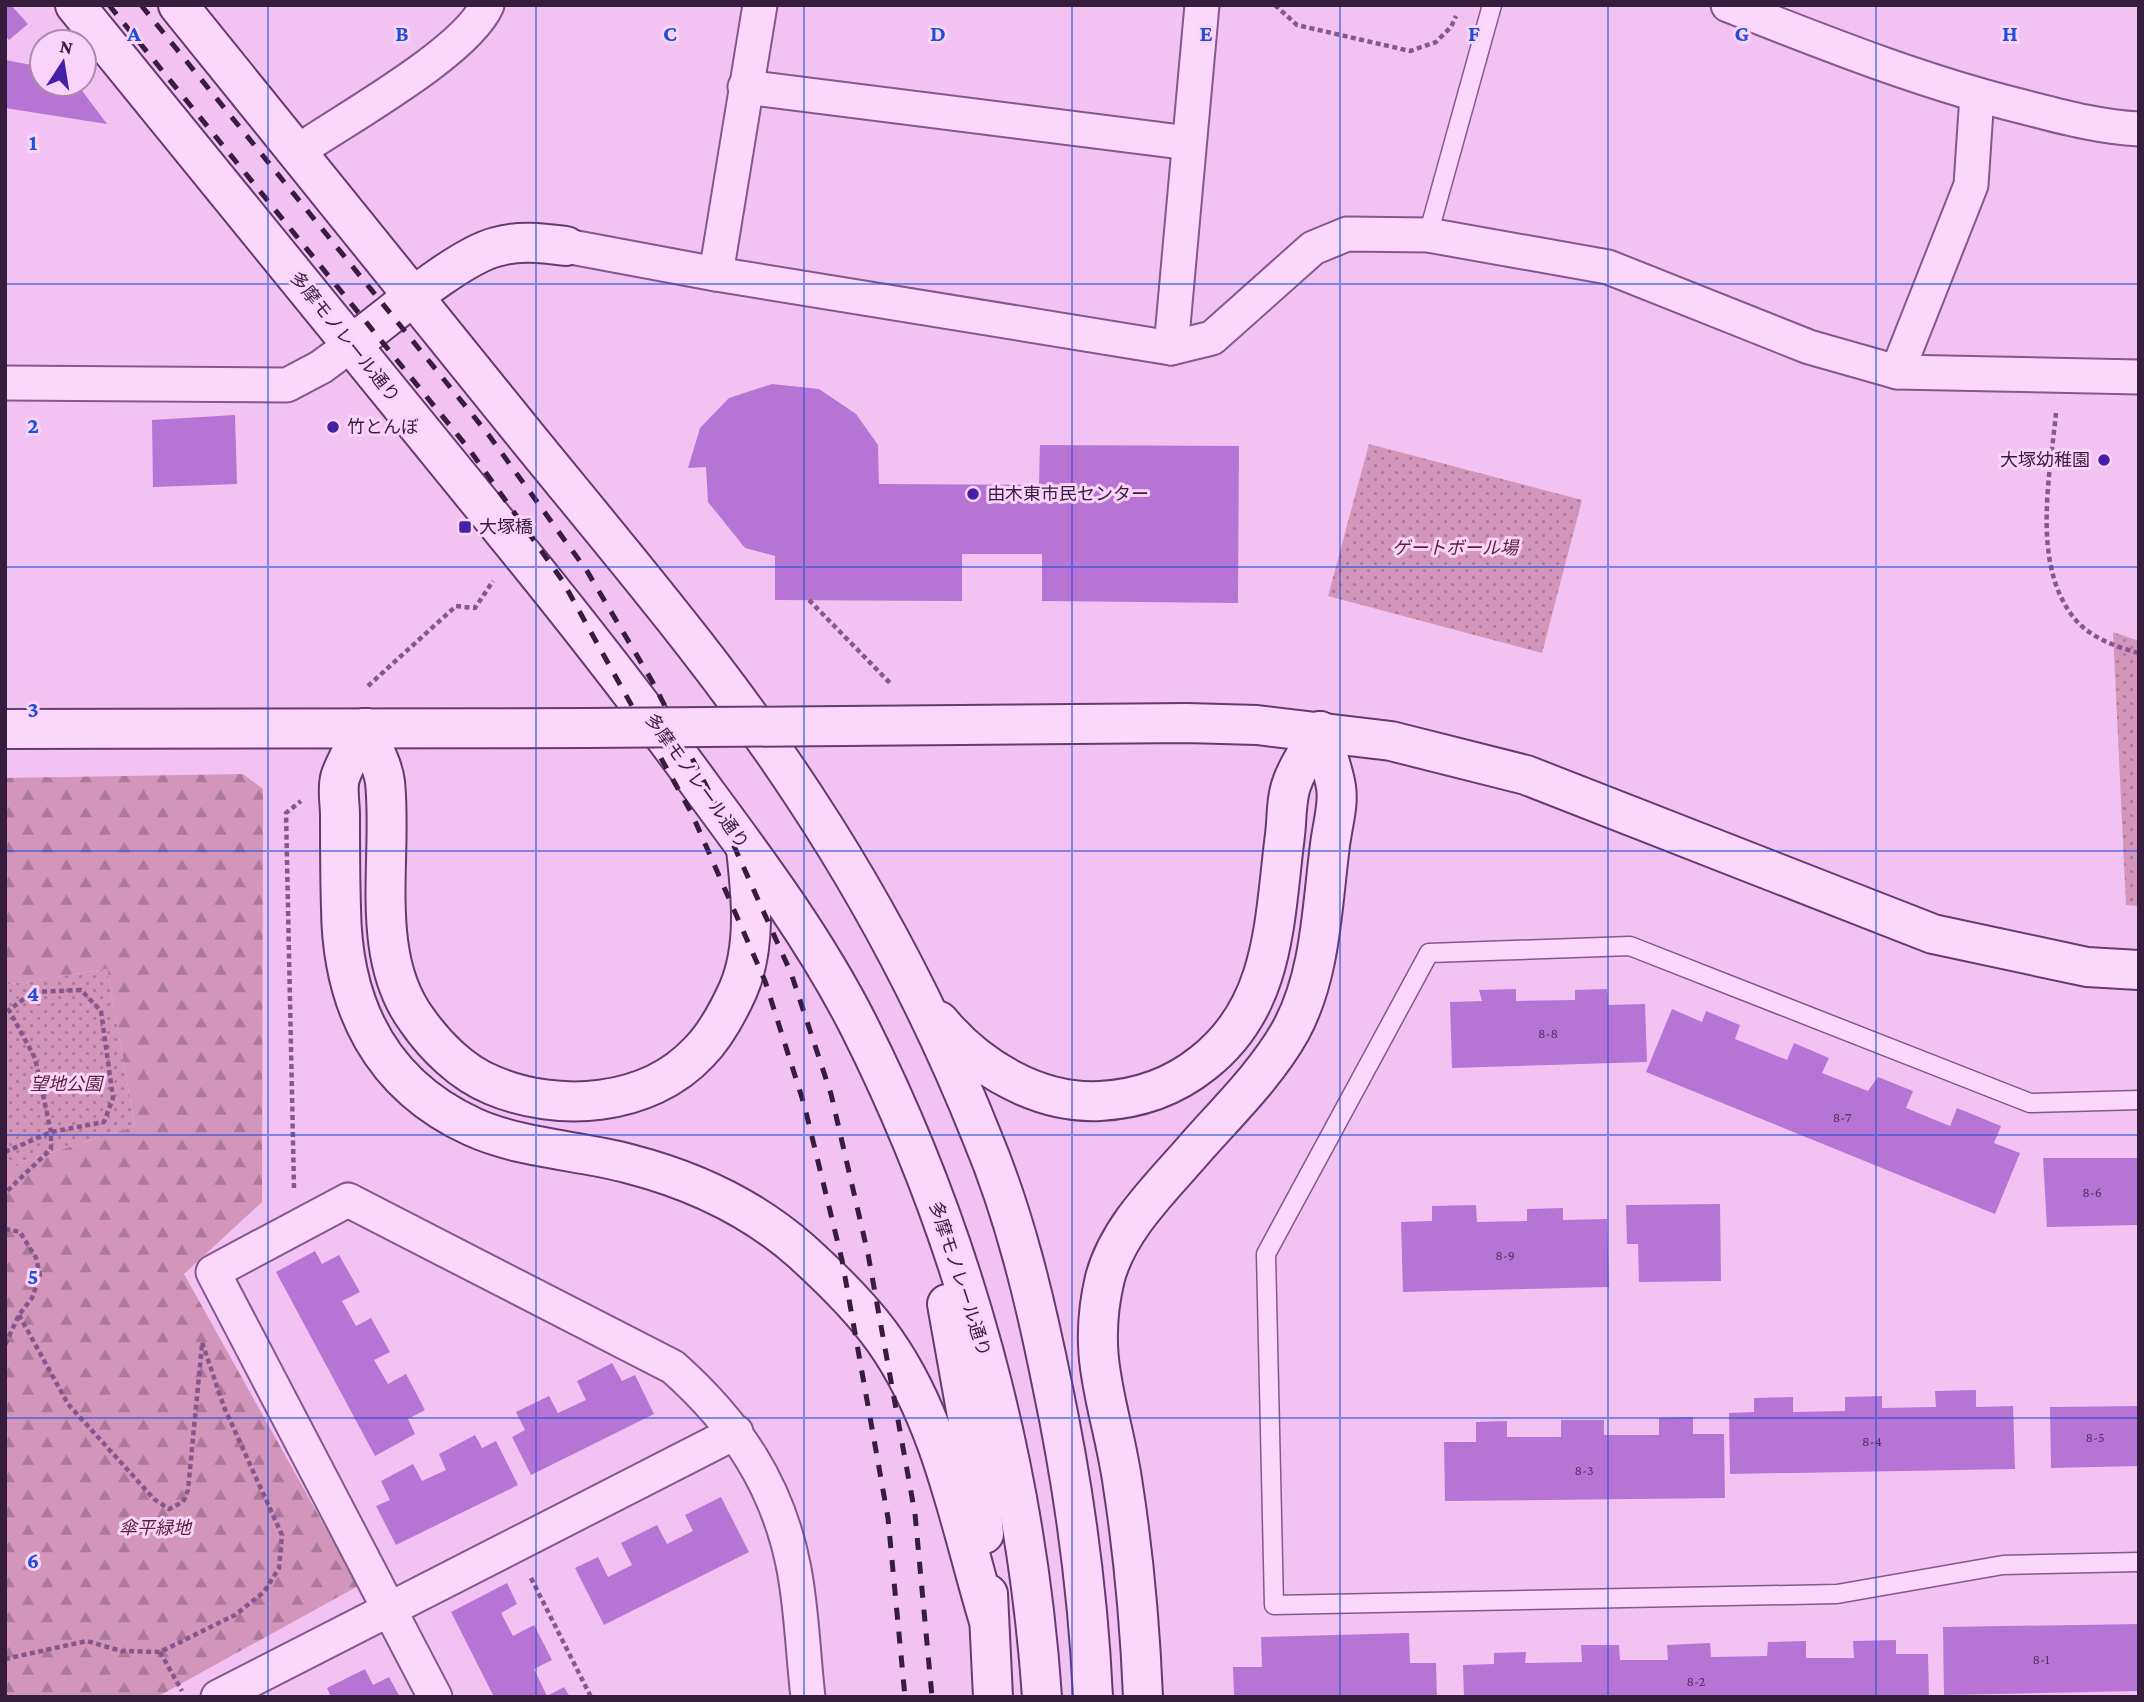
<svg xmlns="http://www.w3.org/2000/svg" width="2144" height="1702" font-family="'Crimson Pro','Noto Sans JP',serif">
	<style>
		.forest { fill: url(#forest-firs) }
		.park { fill: url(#park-dots) }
		.building { fill: #b774d5 }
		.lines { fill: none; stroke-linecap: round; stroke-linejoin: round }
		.lane-casing { stroke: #84578f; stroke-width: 21 }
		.street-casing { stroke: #84578f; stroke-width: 37 }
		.secondary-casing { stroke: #653a71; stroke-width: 42 }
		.path { stroke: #84578f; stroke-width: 4.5; stroke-dasharray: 5 3.5; stroke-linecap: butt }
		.lane { stroke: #fbd7fc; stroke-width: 18 }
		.street { stroke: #fbd7fc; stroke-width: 33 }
		.secondary { stroke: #fbd7fc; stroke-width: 38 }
		.rail { stroke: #361d3e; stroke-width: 5; stroke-dasharray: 12 12; stroke-linecap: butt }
		.secondary-bridge-casing { stroke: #653a71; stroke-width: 42; stroke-linecap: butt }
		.secondary-bridge { stroke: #fbd7fc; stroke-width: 38 }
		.grid { fill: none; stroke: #1d4ed8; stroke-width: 2; stroke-opacity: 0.55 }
		.poi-dot { fill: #4320a5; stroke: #f9d3f9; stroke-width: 2.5 }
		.labels { text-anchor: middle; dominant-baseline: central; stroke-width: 6; stroke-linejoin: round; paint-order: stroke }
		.number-label { font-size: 14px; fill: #563364 }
		.street-label { font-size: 18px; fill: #361d3e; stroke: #f9d3f9 }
		.poi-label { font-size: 18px; fill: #361d3e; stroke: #f9d3f9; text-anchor: start }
		.park-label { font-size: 18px; font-style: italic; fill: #5c213d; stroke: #f9d3f9 }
		.grid-label { font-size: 23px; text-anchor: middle; font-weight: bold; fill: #1d4ed8; stroke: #f9d3f9; stroke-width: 6; stroke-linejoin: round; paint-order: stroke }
	</style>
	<defs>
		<pattern id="forest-firs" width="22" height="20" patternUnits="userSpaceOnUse" patternTransform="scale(1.75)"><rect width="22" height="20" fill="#d395ba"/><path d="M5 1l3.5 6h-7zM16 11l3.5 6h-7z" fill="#ac7999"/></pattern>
		<pattern id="park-dots" width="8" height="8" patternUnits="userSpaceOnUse" patternTransform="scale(1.75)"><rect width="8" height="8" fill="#d395ba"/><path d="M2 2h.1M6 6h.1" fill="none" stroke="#ac7999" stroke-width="1.8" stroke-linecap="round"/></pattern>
	</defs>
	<rect width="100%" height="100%" fill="#f2c2f3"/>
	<path class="forest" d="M243,774L263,789L262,1202L184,1274L358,1586L157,1697H5V1172L28,1160L135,1126L107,969L5,985V778Z"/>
	<g class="park">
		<path d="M1369,444L1582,500L1542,653L1328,596Z"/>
		<path d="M2113,632L2139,641V906L2126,905Z"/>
		<path d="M107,969L135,1126L28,1160L5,1172V985Z"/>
	</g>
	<g class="building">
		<path d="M5,5H11L28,24L9,40L5,35Z"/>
		<path d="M5,60L42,67V84H77L107,124L5,108Z"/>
		<path d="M772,384L819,389L856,414L878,445L879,484L1039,485L1040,445L1239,446L1238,603L1042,601V554H962V601L775,600V556L745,548L708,502L706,467L688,468L700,428L729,398Z"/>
		<path d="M235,415L237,484L153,487L152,420Z"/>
		<path d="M1516,989V1001L1575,1000V990L1607,989L1608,1005L1645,1004L1647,1062L1452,1068L1450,1002L1482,1001L1479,990Z"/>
		<path d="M1672,1009L1702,1022L1706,1011L1740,1025L1735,1039L1787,1060L1794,1043L1829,1058L1822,1073L1868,1091L1878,1077L1913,1091L1906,1108L1950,1126L1957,1108L2001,1126L1994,1143L2020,1153L1995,1214L1646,1072Z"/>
		<path d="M2043,1158H2139V1225L2047,1227Z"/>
		<path d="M1720,1204L1721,1281L1639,1282L1638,1244H1627L1626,1205Z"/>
		<path d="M1476,1205L1477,1222L1527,1221V1209L1563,1208V1220L1607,1219L1609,1287L1403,1292L1401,1222L1432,1221V1206Z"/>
		<path d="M315,1251L322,1264L339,1255L360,1292L342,1301L356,1326L371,1318L390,1352L374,1360L388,1384L406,1374L425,1410L408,1419L415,1434L375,1456L276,1272Z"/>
		<path d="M612,1363L622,1381L635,1375L654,1414L531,1475L512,1437L525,1430L516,1412L549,1396L558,1413L586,1400L577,1381Z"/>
		<path d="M1976,1390V1407L2013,1406L2015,1469L1730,1474L1729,1413L1754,1412V1398L1793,1397V1412L1845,1411V1397L1882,1396V1408L1936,1407L1935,1391Z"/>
		<path d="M2139,1406V1466L2051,1468L2050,1407Z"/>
		<path d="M1693,1417V1434H1724L1725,1498L1445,1501L1444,1442H1476V1422L1507,1421V1437H1561V1420H1604V1435H1659V1418Z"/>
		<path d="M475,1435L482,1448L496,1441L518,1485L396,1545L376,1506L390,1500L381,1481L413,1464L422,1481L446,1470L439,1454Z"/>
		<path d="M721,1497L749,1552L604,1625L575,1568L598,1557L608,1577L632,1565L621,1543L657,1525L667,1544L693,1531L685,1515Z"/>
		<path d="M507,1583L517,1604L501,1613L513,1636L534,1625L552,1660L534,1669L547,1696L564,1687L570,1697H494L451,1612Z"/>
		<path d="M2139,1624V1691L1944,1695L1943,1627Z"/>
		<path d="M1409,1633L1410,1663H1436L1437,1697H1234L1233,1667H1262L1261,1637Z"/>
		<path d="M1896,1640V1654H1928L1929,1697H1464L1463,1665L1494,1664V1653L1526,1652L1525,1663L1582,1662L1581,1645H1619L1620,1660H1668L1667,1645L1710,1643L1711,1657L1767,1656L1768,1642L1806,1641V1658H1854L1853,1641Z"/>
		<path d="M365,1669L373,1685L389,1677L400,1697H331L327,1688Z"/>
	</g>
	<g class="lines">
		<defs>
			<g id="lane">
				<path d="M1428,235L1492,5"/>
				<path d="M2139,1100L2030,1103L1630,946L1429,953L1266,1254L1274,1605L1837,1594L2003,1565L2139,1562"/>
			</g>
			<g id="street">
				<path d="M1728,5C1825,43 1922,82 2024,107C2063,117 2099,127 2139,129"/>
				<path d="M745,87L1189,143"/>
				<path d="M297,152C343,120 466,53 487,5"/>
				<path d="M566,246L716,274L1171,348L1212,338L1313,248L1347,234L1428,235L1608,267L1809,347L1897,372L2139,377"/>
				<path d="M716,274L760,5"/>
				<path d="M1171,348L1202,5"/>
				<path d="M1897,372L1971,185L1977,95"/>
				<path d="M5,383L287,385L321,367L351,345"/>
				<path d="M218,1697L736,1432"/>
				<path d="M435,1697L213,1272L348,1200L673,1367C736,1423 778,1485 794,1569C802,1611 803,1655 808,1697"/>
			</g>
			<g id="secondary">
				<path d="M75,5C222,186 370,367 517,548C582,628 645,709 706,793C761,867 817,943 859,1026C964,1234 1026,1465 1042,1697"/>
				<path d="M178,5C294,149 410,292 526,436C621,553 721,669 804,796C874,902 935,1019 982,1137C1015,1216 1035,1300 1052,1384C1074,1488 1088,1590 1093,1697"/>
				<path d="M351,345C386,319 457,257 496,247C519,240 542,243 566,246"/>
				<path d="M843,726L1187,723L1257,725L1391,741L1526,775L1933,934L2087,967L2139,970"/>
				<path d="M365,728C357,744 345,761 340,778C337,789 340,804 340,815C340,846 340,877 341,908C342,1006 381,1085 473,1127C522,1149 579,1150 630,1164C692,1180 752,1208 800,1250C830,1277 862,1308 885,1341C942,1422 960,1525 988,1618"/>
				<path d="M365,728C371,745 383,765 385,782C393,858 368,954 417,1020C435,1046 462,1073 492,1085C558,1113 648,1107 699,1052C716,1035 728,1012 738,990C757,946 751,894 746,849"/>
				<path d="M5,729L588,728"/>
				<path d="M939,1021C978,1068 1038,1104 1100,1101C1139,1099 1173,1087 1203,1063C1276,1006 1274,920 1285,835C1287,819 1286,798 1292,783C1298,765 1311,748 1320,731"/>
				<path d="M947,1304L979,1483L984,1534"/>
				<path d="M988,1594L993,1697"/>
				<path d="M1143,1697C1140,1626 1134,1557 1123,1486C1112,1407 1085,1361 1105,1278C1119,1226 1164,1185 1198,1145C1230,1109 1267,1073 1291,1030C1321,975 1322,906 1330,845C1332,827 1339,805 1336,787C1333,768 1325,749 1320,731"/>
			</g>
		</defs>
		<use href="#lane" class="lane-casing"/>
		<use href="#street" class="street-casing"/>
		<use href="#secondary" class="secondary-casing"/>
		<g class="path">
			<path d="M1275,5L1297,25L1410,51L1436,42L1451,27L1456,16"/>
			<path d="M2056,413C2050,476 2031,564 2074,618C2089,637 2116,647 2139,653"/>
			<path d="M809,600L890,683"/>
			<path d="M368,686L456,606L475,608L493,581"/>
			<path d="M5,1152L51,1132L104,1122L113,1098L101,1011L81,990L33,992L9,1010L35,1058L51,1132V1149L5,1193"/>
			<path d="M294,1188L286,813L301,801"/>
			<path d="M5,1229L20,1232L36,1258L40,1275L32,1298L19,1315L5,1345"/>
			<path d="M19,1315L68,1404L154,1499L169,1509L183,1502L188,1490L202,1345"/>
			<path d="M531,1578L591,1697"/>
			<path d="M160,1652L182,1691"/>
			<path d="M5,1659L87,1641L121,1651L160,1652L235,1615L264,1592L279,1568L282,1535L224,1407L202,1342"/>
		</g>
		<use href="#lane" class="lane"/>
		<use href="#street" class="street"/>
		<use href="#secondary" class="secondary"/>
		<g class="rail">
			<path d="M109,5L469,449L562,580L692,814L765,981L804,1104L842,1260L888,1518L905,1697"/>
			<path d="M141,5L488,434L587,571L652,681L712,797L791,973L831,1094L868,1254L915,1514L932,1697"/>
		</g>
		<defs>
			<path id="secondary-bridge" d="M588,728L843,726"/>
		</defs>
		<use href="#secondary-bridge" class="secondary-bridge-casing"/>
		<use href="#secondary-bridge" class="secondary-bridge"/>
	</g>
	<path class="grid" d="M268,5V1697M536,5V1697M804,5V1697M1072,5V1697M1340,5V1697M1608,5V1697M1876,5V1697M5,284H2139M5,567H2139M5,851H2139M5,1135H2139M5,1418H2139"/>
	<g class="poi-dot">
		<circle cx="333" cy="427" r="7"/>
		<circle cx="2104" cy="460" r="7"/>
		<circle cx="973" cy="494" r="7"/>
		<rect x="458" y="520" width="14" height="14" rx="3.5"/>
	</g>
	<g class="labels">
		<g class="number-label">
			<text x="1548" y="1033">8-8</text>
			<text x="1842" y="1117">8-7</text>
			<text x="2092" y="1192">8-6</text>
			<text x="1505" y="1255">8-9</text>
			<text x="2095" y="1437">8-5</text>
			<text x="1872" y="1441">8-4</text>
			<text x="1584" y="1470">8-3</text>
			<text x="2041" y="1659">8-1</text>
			<text x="1696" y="1681">8-2</text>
		</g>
		<g class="street-label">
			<text transform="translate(345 337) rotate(51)">多摩モノレール通り</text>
			<text transform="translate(697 781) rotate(54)">多摩モノレール通り</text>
			<text transform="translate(960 1279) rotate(72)">多摩モノレール通り</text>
		</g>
		<g class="poi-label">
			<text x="347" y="427">竹とんぼ</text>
			<text x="2090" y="460" text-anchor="end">大塚幼稚園</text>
			<text x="987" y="494">由木東市民センター</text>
			<text x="479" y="527">大塚橋</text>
		</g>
		<g class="park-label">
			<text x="1455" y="548">ゲートボール場</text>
			<text x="66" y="1084">望地公園</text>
			<text x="155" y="1528">傘平緑地</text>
		</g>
	</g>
	<g class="grid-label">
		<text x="134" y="41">A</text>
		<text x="402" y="41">B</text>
		<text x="670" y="41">C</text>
		<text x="938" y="41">D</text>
		<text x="1206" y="41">E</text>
		<text x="1474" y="41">F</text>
		<text x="1742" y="41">G</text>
		<text x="2010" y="41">H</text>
		<text x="33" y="150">1</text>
		<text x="33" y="433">2</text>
		<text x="33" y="717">3</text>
		<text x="33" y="1001">4</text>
		<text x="33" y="1284">5</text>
		<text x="33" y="1568">6</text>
	</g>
	<rect width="2144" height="1702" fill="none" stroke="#361d3e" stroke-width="14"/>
	<g transform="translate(63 63) rotate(12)"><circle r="33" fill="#f9d3f9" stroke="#ab8aae" stroke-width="2"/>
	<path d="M0-5L12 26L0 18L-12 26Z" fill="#4320a5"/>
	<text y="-10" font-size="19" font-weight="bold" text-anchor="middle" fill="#361d3e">N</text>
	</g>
</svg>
